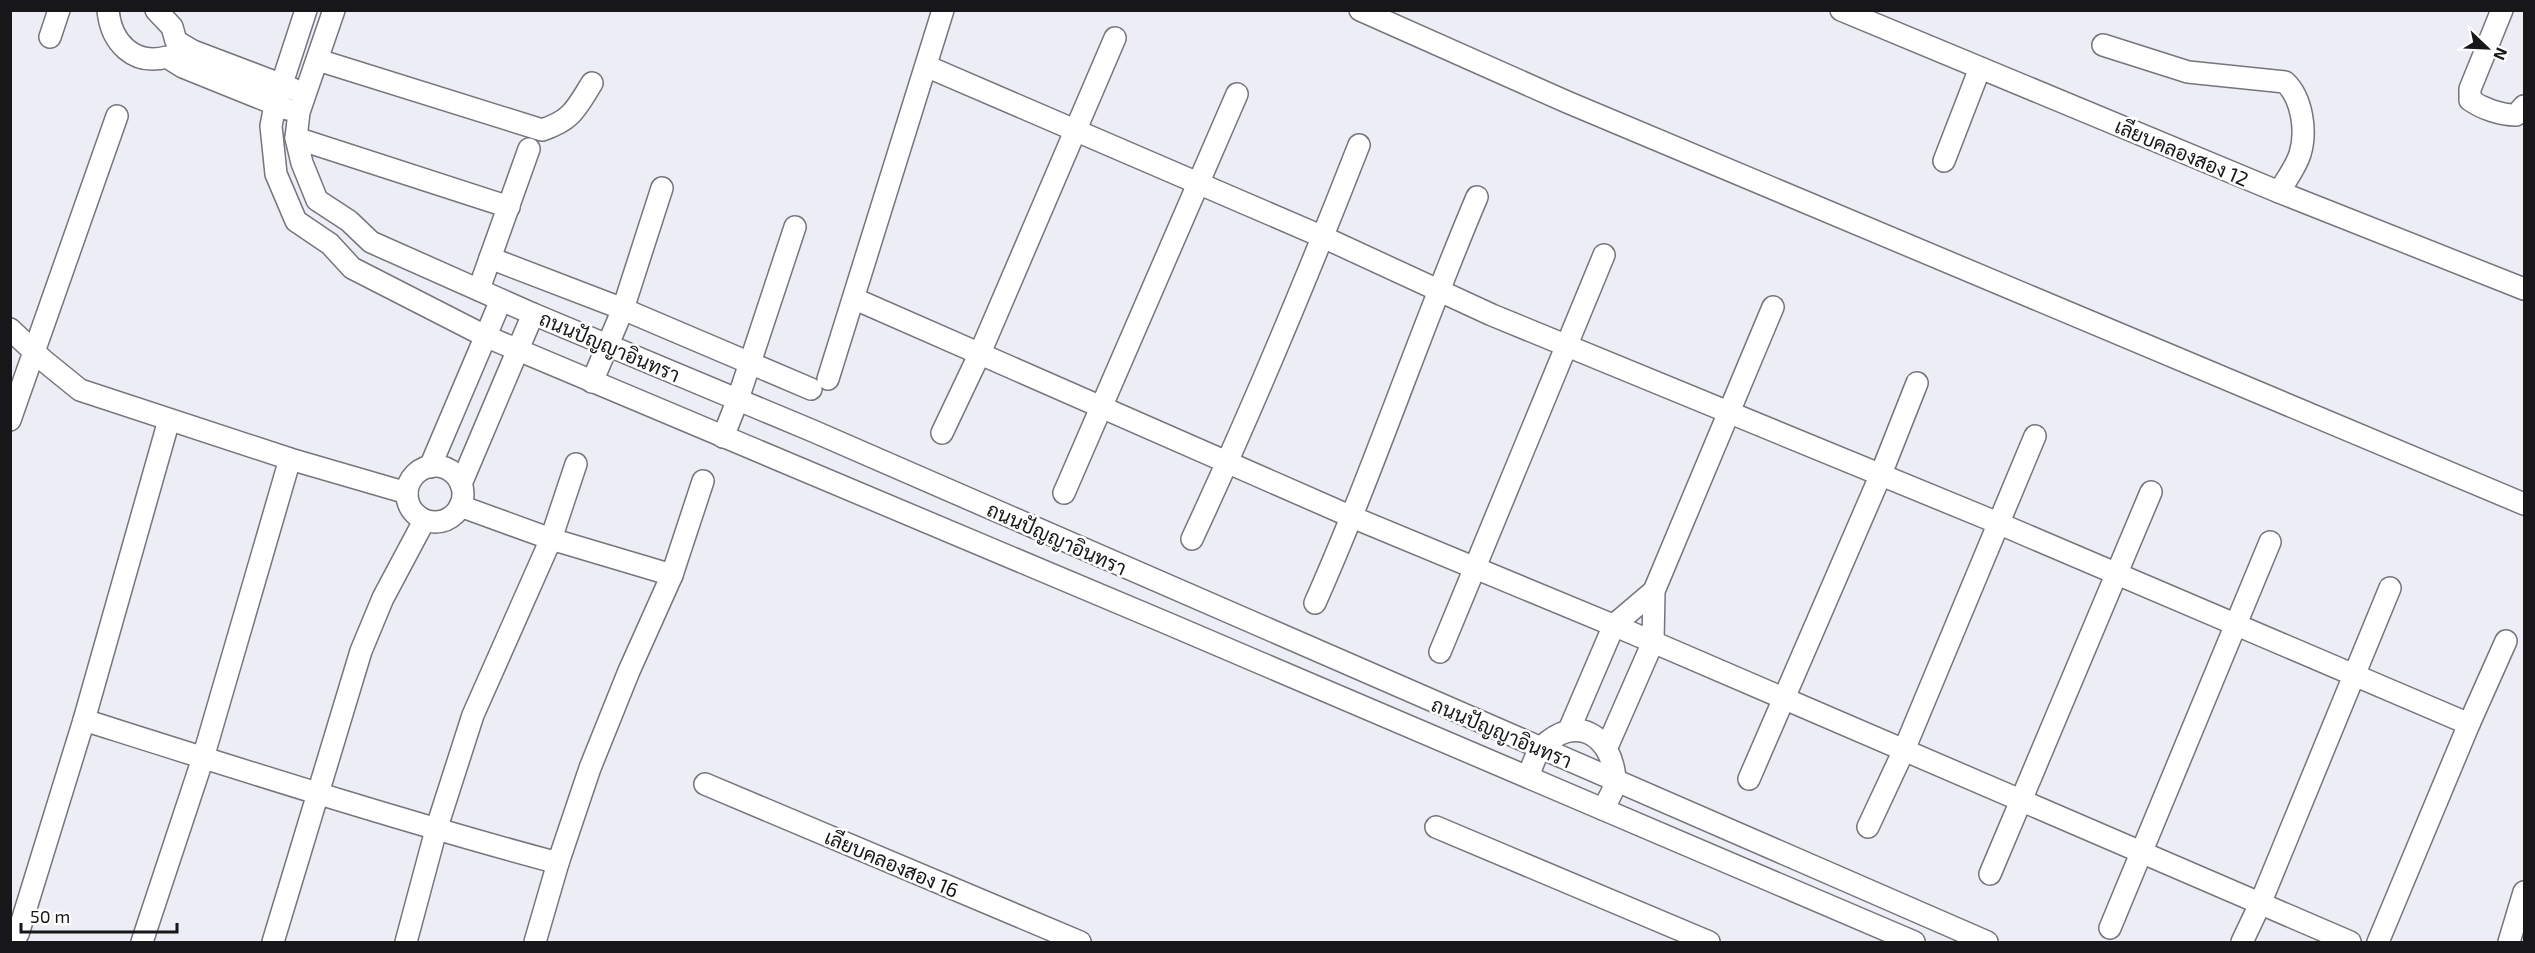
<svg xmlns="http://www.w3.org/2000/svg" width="2535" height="953" font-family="'Exo 2',Sarabun,sans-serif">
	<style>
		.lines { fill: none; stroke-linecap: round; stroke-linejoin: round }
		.minor-casing { stroke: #75757c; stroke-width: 24 }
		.minor { stroke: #fff; stroke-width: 21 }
		.labels { text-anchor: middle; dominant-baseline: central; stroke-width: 5; stroke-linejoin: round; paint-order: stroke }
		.street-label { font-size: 20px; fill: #17171a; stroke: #fff }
	</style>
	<rect width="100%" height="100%" fill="#ededf6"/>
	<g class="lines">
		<defs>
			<g id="minor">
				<path d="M108,10C111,43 134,66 167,57L183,67L287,109"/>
				<path d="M156,10L172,27L176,41L193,51L293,89"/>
				<path d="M306,10L275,105L271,126L276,174L296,221L330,244L352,268L485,336L1169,624L1914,942"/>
				<path d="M334,10L299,112L296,138L302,163L317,200L349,221L371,242L533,314L813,431L1987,942"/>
				<path d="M1360,10L1567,102L2524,504"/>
				<path d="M1841,10L2279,192L2524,289"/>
				<path d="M2502,10L2470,89V100C2483,109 2501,115 2516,115L2524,106"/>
				<path d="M50,37L59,10"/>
				<path d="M2103,45L2188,72L2285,82C2302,98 2307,131 2300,154C2296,167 2286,180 2279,192"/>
				<path d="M318,60L542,130C572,120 576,109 592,83"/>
				<path d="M926,66L1323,237L1492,315L1986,518L2469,724"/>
				<path d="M296,138L509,207"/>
				<path d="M1944,161L1980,68"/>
				<path d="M490,258L623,309L811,389"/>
				<path d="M479,289L529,149"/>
				<path d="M855,299L1352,517L1632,633L2350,942"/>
				<path d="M10,329L43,360L80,390L290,459L407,493"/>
				<path d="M828,379L943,10"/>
				<path d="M592,382L623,309L662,188"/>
				<path d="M10,420L117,116"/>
				<path d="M942,433L980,353L1115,38"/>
				<path d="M723,437L738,399L795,227"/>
				<circle cx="435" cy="494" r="28"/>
				<path d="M430,467L501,300"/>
				<path d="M461,484L533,314"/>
				<path d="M1064,493L1237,94"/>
				<path d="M460,506L551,539L672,575"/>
				<path d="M1192,539C1252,410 1307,278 1359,145"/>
				<path d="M1315,603C1374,470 1420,331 1477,197"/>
				<path d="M1440,652L1604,255"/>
				<path d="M84,720C242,770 398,820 558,863"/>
				<path d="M1569,730L1614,625L1654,591"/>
				<path d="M1607,747L1653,642L1654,591L1773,307"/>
				<path d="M1528,777C1532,768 1535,754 1542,747C1576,713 1612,735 1615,779C1616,788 1607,801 1603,809"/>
				<path d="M1749,779L1881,474L1917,383"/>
				<path d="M705,784L1080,942"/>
				<path d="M1436,827L1709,942"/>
				<path d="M1868,827L1904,750L2035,436"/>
				<path d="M1990,874L2151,492"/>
				<path d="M2110,928L2270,542"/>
				<path d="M18,934L84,720L169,420"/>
				<path d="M142,942L203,758L290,459"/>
				<path d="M273,942L361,651L383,598L424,521"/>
				<path d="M406,942L436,830L473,715L551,539L576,464"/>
				<path d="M535,942L558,863L590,768L629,671L672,575L703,481"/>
				<path d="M2242,942L2260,904L2390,588"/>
				<path d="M2378,942L2469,724L2506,641"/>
				<path d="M2509,942L2524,892"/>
			</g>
		</defs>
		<use href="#minor" class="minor-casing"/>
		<use href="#minor" class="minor"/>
	</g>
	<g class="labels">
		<g class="street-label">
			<text transform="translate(2182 152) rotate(23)">เลียบคลองสอง 12</text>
			<text transform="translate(610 346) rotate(23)">ถนนปัญญาอินทรา</text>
			<text transform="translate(1057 538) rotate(24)">ถนนปัญญาอินทรา</text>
			<text transform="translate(1502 732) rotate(23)">ถนนปัญญาอินทรา</text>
			<text transform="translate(892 863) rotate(23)">เลียบคลองสอง 16</text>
		</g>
	</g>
	<rect width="2535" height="953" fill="none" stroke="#17171a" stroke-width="24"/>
	<g transform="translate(2487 48) rotate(113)" stroke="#ffffff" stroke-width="4.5" paint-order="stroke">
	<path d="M0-4.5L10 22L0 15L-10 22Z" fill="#17171a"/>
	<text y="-9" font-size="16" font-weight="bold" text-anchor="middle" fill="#17171a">N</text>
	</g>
	<path d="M21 923v9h156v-9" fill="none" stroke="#17171a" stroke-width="3"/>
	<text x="30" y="923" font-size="18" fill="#17171a" stroke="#ffffff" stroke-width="4.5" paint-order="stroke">50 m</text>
</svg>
